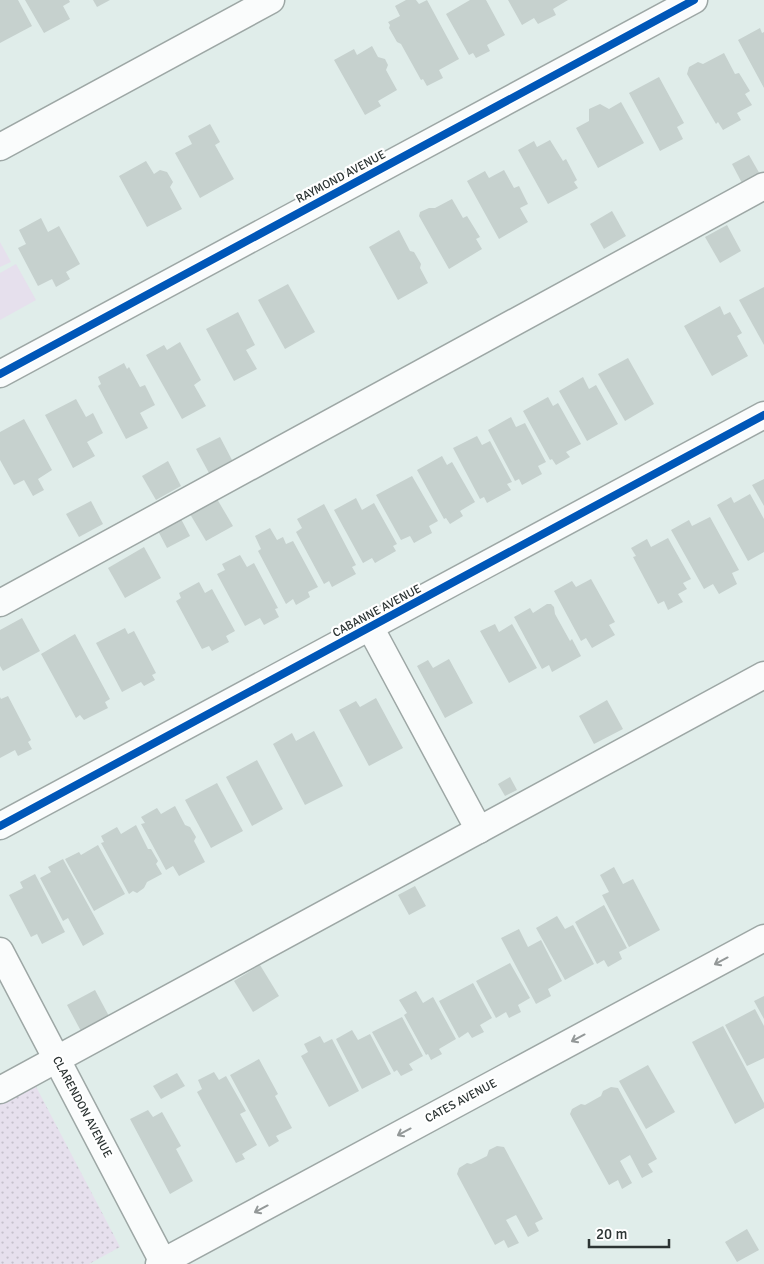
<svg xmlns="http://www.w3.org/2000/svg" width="764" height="1264" font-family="Signika,sans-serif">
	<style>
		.grass { fill: url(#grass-dots) }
		.park { fill: #e6e0ed }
		.building { fill: #c6d1ce }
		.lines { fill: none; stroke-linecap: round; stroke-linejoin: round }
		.minor-casing { stroke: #9da7a5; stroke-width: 29 }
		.minor { stroke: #fafcfc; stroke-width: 26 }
		.cycleway-casing { stroke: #fff; stroke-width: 11 }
		.cycleway { stroke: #0057b8; stroke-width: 8 }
		.oneway { stroke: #939898 }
		.labels { text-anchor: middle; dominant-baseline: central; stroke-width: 4.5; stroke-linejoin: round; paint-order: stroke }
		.street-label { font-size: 12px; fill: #2c3433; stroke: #fff }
	</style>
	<defs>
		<pattern id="grass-dots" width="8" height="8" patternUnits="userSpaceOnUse" patternTransform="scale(1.25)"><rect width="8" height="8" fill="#e6e0ed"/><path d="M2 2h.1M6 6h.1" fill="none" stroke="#c5c1cc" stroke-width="1.8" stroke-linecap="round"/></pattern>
	</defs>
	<rect width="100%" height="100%" fill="#e0edea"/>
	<path class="grass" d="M32,1079L120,1247L89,1264H0V1097Z"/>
	<g class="park">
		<path d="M0,242L11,262L0,267Z"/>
		<path d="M16,264L36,300L0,320V273Z"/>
	</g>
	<g class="building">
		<path d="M0,0H18L32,26L0,43Z"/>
		<path d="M25,0H69L70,2L63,6L70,19L44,33Z"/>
		<path d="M93,0H110L97,7Z"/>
		<path d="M406,0H416L419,4L427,0L459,59L439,70L443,78L427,86L423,79L421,80L401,44L397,42L389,28L390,25L388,22L400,16L395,6Z"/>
		<path d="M470,0H486L505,35L487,45L490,51L476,58L473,53L469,55L446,14Z"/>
		<path d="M508,0H568L553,9L556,15L538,24L534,18L522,25Z"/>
		<path d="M760,28L762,33L764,32V88L738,40Z"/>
		<path d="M372,46L378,57L385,59L388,65L386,70L397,90L378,101L381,106L365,115L334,60L354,49L357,55Z"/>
		<path d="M724,53L735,74L739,73L750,91L745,94L752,105L737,113L741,120L723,130L718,122L716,124L687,74L689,67L698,62L703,64Z"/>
		<path d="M659,77L684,123L677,127L683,139L660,151L629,93Z"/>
		<path d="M621,102L644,143L598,168L576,128L589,121V109L600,104L609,109Z"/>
		<path d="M210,124L220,142L215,145L234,179L200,198L175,153L192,144L188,136Z"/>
		<path d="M550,140L563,161L566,159L577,180L574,182L578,188L548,204L518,150L534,141L537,147Z"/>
		<path d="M749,155L761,176L743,185L732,164Z"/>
		<path d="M146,161L154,174L160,170L167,172L173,182L170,187L182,209L147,227L119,176Z"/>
		<path d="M504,170L514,188L519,186L528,204L520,208L528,222L499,239L467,181L485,171L489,178Z"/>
		<path d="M452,199L463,218L467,216L480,237L476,239L482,249L449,269L419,216L420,212L429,208H435Z"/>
		<path d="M612,211L626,236L604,249L590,224Z"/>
		<path d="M41,218L48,232L59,226L80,264L66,272L70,279L56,287L52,279L38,286L18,248L26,244L19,230Z"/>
		<path d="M727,225L741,251L720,263L705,237Z"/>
		<path d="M399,230L410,251L414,252L421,264L420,268L428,283L398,300L369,247Z"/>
		<path d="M288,284L315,332L285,349L258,300Z"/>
		<path d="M764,287V345L739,300Z"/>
		<path d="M720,306L724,315L730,312L742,333L737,336L748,356L712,376L684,326Z"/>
		<path d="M238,312L255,345L246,350L257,369L234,381L206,329Z"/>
		<path d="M180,342L201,380L194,385L206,406L182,419L146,355L164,345L167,350Z"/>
		<path d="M628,358L654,404L625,421L598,374Z"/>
		<path d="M124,363L127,369L129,367L140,387L145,385L155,405L140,413L148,428L126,439L98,386L101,384L98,377Z"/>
		<path d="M583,377L589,389L596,385L618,424L587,441L559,391Z"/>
		<path d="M548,397L553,406L558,403L581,444L566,452L570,457L556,465L552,459L550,460L523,411Z"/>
		<path d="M76,399L86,417L93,413L103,433L87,442L95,456L73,468L45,415Z"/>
		<path d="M511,417L516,427L525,423L546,462L538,466L542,474L522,485L519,479L515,481L488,430Z"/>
		<path d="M24,419L52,470L38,479L44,490L33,496L24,480L14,485L0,460V432Z"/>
		<path d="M477,436L482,445L490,441L512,482L507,484L511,490L487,503L484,497L480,499L453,448Z"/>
		<path d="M220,437L232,460L209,473L196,449Z"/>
		<path d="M442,456L447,465L452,462L475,502L460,511L463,516L450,524L446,518L444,519L417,470Z"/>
		<path d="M168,461L181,486L156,500L142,476Z"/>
		<path d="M412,476L438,521L429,526L432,533L414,543L410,536L401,540L376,495Z"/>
		<path d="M764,479V506L752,485Z"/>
		<path d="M750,494L764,519V552L748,561L717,505L731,497L734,503Z"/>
		<path d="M356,498L362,510L374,503L397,544L393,546L396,551L375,563L372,558L363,563L334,510Z"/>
		<path d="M217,499L233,526L206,541L190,514Z"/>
		<path d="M91,501L103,524L79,537L66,514Z"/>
		<path d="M324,504L356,565L352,567L356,574L332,587L329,581L324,584L296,532L302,528L297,519Z"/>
		<path d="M180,517L190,536L167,548L157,529Z"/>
		<path d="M710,517L739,570L732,573L737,584L719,594L713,584L704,589L671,530L689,520L692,526Z"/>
		<path d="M270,528L277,540L283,537L286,544L293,541L318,587L308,592L310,597L296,605L293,599L286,604L258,551L261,549L255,536Z"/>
		<path d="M668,538L691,579L683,583L687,589L678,594L683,602L668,610L664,601L658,604L633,557L636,556L631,548L647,539L651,547Z"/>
		<path d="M144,547L161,578L125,598L108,568Z"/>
		<path d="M240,555L247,567L254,563L278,608L275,609L279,617L264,625L260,618L245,626L217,574L225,570L222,564Z"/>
		<path d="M591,579L615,622L609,625L615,635L592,648L586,638L581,641L554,591L572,581L576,587Z"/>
		<path d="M199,582L205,593L212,589L235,631L226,636L229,642L212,651L209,646L202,649L176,601L181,598L179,593Z"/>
		<path d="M547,604H551L554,607L555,614L570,641L572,639L581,656L552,672L549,665L542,669L514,617L530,608L533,613Z"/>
		<path d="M22,618L40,651L3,671L0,666V630Z"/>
		<path d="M495,624L499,632L512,624L537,668L509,683L480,631Z"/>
		<path d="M125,628L128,634L134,631L156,673L152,675L155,680L144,686L141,682L122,692L96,643Z"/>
		<path d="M75,634L110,699L105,702L108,708L84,720L80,715L76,718L41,654Z"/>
		<path d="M449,659L473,703L445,718L417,666L428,660L433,668Z"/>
		<path d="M8,696L31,740L28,742L32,749L18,756L15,750L0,758V697L1,699Z"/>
		<path d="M376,698L403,748L369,766L339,710L356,701L360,707Z"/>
		<path d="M607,700L623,729L594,744L579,716Z"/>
		<path d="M314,731L343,786L305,805L273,744L292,733L296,741Z"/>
		<path d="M257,760L283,809L252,826L226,777Z"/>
		<path d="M510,777L517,790L505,796L498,784Z"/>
		<path d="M217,783L243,831L211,848L185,800Z"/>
		<path d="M175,806L185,825L190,827L196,837L194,841L205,862L179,876L173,866L166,870L141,824L145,823L141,817L157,808L161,814Z"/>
		<path d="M136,825L148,849H151L158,861L156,864L162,874L147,882L144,888L137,893L133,891L129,894L101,843L104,842L101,836L117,827L121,834Z"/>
		<path d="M98,845L125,894L94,911L65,859L79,852L81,855Z"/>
		<path d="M63,859L104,934L83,946L68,918L63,921L40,878L51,872L48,867Z"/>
		<path d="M614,867L623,884L633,879L660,930L629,947L602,895L609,892L600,875Z"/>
		<path d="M35,874L65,932L42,944L37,934L31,937L9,895L23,888L20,882Z"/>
		<path d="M415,886L426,906L409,915L398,895Z"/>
		<path d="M604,905L627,948L619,952L622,959L608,967L604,960L597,964L575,922Z"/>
		<path d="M557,916L565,929L573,925L594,964L565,980L536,928Z"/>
		<path d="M519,929L528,947L541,940L562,981L548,989L551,996L536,1004L501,938Z"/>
		<path d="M510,963L530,998L518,1005L521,1012L509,1018L506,1012L496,1018L476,981Z"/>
		<path d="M260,965L279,996L253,1012L234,981Z"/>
		<path d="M473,983L492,1018L480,1025L484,1032L472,1038L468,1032L459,1038L439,1001Z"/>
		<path d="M95,990L110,1018L82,1033L67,1005Z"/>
		<path d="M416,991L423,1003L433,997L456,1039L439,1049L442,1054L431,1060L428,1054L426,1055L404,1015L407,1013L399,1000Z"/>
		<path d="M764,996V1019L754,1001Z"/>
		<path d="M755,1009L764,1026V1058L747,1066L725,1025Z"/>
		<path d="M402,1017L423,1056L409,1064L413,1070L401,1076L397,1070L394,1072L372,1032Z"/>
		<path d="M723,1026L764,1103V1108L735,1124L692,1042Z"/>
		<path d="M352,1030L358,1040L370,1034L391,1074L362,1089L336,1039Z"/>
		<path d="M320,1036L324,1043L332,1039L359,1091L329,1107L301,1056L308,1052L304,1044Z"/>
		<path d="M259,1059L278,1094L275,1096L292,1128L276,1136L279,1141L269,1147L230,1075Z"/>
		<path d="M648,1065L675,1112L646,1129L619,1081Z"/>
		<path d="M214,1072L219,1080L226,1076L246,1111L240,1114L257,1145L242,1154L245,1159L236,1163L197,1092L202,1089L198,1080Z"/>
		<path d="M177,1073L185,1086L161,1099L153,1086Z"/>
		<path d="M611,1087L618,1088L657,1159L648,1164L653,1172L642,1178L630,1155L620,1161L632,1183L622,1189L618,1180L609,1185L570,1114L572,1109L581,1104L585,1105L601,1096L603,1091Z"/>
		<path d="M148,1110L153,1117L162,1112L181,1146L176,1149L193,1181L170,1194L130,1119Z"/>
		<path d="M497,1146L504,1147L543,1219L535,1223L539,1231L528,1237L516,1215L506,1220L519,1243L508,1248L504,1240L495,1245L457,1174L459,1168L467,1163L471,1164L487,1156L489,1150Z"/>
		<path d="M747,1229L759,1250L737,1262L725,1242Z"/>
	</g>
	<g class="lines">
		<defs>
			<g id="minor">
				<path d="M0,147L271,0"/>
				<path d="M0,374L694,0"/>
				<path d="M0,603L764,186"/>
				<path d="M370,627L479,830"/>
				<path d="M0,826L764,415"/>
				<path d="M0,951L164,1264"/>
				<path d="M0,1090L764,675"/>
				<path d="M159,1264L764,938"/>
			</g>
		</defs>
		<use href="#minor" class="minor-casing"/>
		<use href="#minor" class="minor"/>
		<defs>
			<g id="cycleway">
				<path d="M0,374L694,0"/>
				<path d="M0,826L764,415"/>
			</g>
		</defs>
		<use href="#cycleway" class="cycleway-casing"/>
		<use href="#cycleway" class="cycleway"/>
	</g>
	<defs><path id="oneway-shaft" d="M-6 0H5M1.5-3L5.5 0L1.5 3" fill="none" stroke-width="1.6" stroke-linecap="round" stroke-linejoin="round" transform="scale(1.25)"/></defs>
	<g class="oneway">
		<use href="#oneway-shaft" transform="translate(721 961) rotate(152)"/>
		<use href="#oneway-shaft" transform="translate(578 1038) rotate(152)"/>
		<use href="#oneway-shaft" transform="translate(404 1132) rotate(152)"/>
		<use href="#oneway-shaft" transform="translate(261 1209) rotate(152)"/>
	</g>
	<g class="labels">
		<g class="street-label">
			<text transform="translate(341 177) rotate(-28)">RAYMOND AVENUE</text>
			<text transform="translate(377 611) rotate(-28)">CABANNE AVENUE</text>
			<text transform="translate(461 1101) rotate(-28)">CATES AVENUE</text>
			<text transform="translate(82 1107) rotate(62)">CLARENDON AVENUE</text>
		</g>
	</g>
	<path d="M589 1239v8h80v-8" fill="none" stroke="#2c3433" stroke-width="2.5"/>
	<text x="596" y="1239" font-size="15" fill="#2c3433" stroke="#ffffff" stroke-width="4" paint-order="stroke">20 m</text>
</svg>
